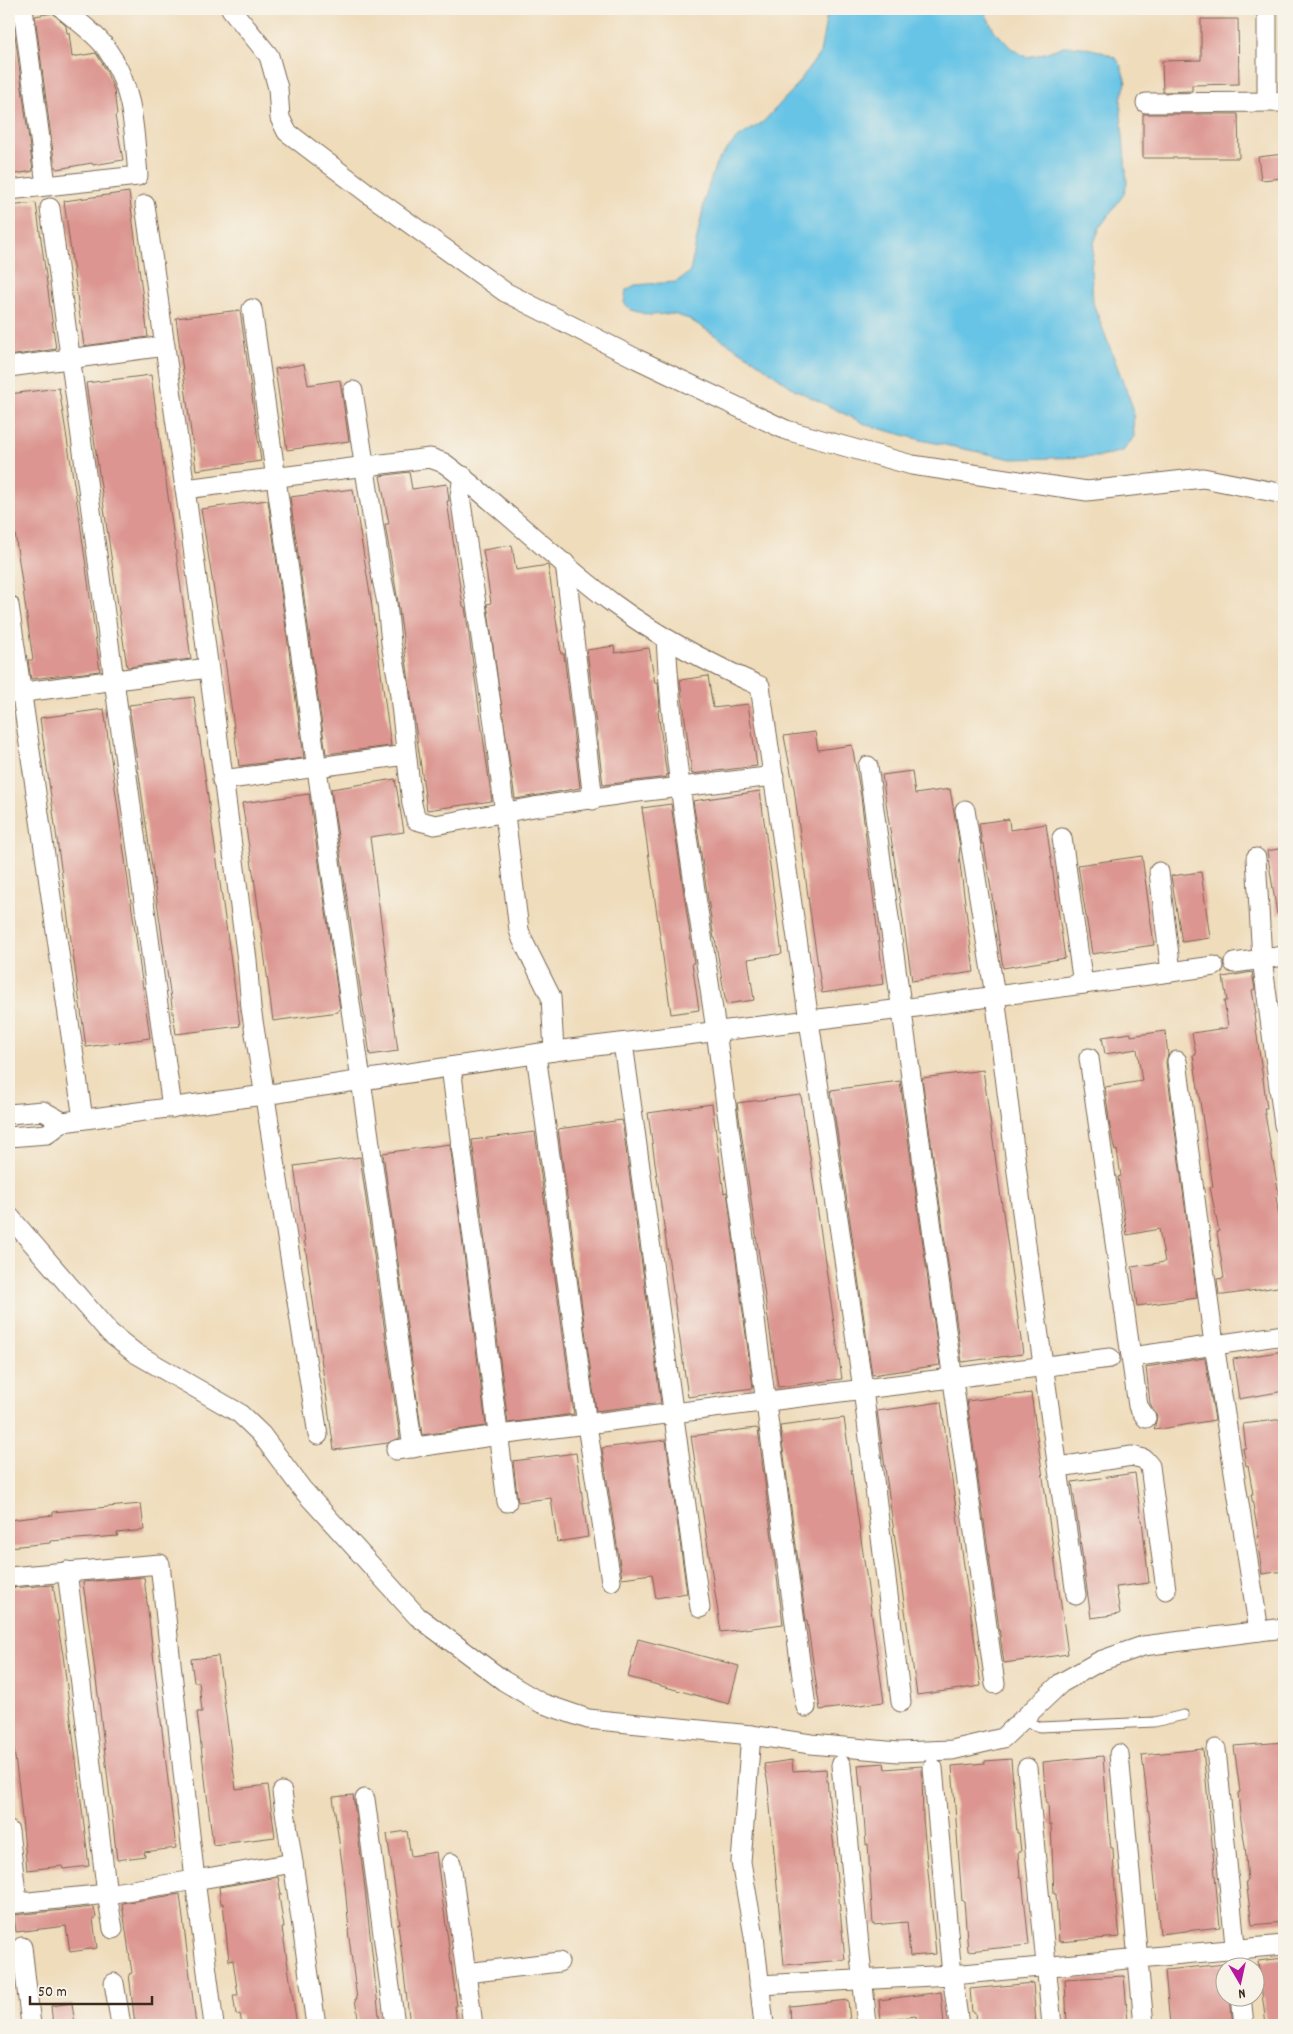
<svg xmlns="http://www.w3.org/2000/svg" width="1293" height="2034" font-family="Dekko,sans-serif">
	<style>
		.water { fill: #68c4e6; stroke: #527782 }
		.building { fill: #dc9590 }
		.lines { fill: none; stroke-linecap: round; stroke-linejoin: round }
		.lane-casing { stroke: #7a6855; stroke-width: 11 }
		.street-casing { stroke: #7a6855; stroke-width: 21 }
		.lane { stroke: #fff; stroke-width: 9 }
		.street { stroke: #fff; stroke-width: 19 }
	</style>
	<rect width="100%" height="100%" fill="#f7f3e8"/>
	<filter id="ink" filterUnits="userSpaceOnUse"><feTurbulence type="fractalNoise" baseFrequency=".02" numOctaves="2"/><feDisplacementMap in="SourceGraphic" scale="10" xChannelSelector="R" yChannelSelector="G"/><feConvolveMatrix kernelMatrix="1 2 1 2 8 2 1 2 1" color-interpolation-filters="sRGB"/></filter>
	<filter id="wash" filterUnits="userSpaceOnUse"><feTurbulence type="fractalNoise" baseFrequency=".0096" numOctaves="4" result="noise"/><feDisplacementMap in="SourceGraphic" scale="20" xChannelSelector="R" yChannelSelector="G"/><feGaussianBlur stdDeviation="1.12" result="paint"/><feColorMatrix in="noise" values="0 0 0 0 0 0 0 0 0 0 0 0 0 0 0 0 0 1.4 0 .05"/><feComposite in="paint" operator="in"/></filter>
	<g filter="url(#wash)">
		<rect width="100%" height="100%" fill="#efdcbb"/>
		<path class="water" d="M828,9H983L994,30L1011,48L1026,57L1038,55L1065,46L1082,47L1100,51L1116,58L1121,66L1126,83L1121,99V115L1127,182L1124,194L1100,227L1094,243L1091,270L1093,303L1133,408L1134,437L1123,451L1098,457L1012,459L921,440L867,425L794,389L750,357L689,319L673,314L649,315L631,310L624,303L626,290L635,285L676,282L690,272L706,194L716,163L736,139L763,122L793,90L820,53Z"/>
		<g id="blocks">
			<g class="building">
				<path d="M53,13L66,26L67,33H69L72,57L96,53L105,68L114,90L117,115L115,116L123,160L93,165L92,163L57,169L55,167L35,16Z"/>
				<path d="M1201,19H1238L1239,84L1192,85V91L1163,92L1162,61L1201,60Z"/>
				<path d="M13,20L33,171L9,175V21Z"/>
				<path d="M1143,114H1238L1239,158H1143Z"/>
				<path d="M1284,154V178L1261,180L1258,157Z"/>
				<path d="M129,192L148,337L84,346L64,201Z"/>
				<path d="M36,203L56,349L9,356V206Z"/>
				<path d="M240,310L261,461L196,470L176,318Z"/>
				<path d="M304,364L308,385L340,380L349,441L287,450L275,369Z"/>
				<path d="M151,375L191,659L127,667L86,383Z"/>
				<path d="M59,388L80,522L100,671L31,679L28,660H33L9,491V394Z"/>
				<path d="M409,472L412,489L447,484L449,501H447L463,606L465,607L492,801L427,810L398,602L385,524H389L380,476Z"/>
				<path d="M353,489L371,600L391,746L326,754L290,497Z"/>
				<path d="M268,500L304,758L239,766L225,660L201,509Z"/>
				<path d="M512,545L516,570L548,565L559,639L561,654H564L580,788L515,799L487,604L491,603L483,550Z"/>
				<path d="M614,646L615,653L649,648L655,683L658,682L660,709L658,711L667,777L603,785L587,650Z"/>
				<path d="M708,676L713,708L748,704L757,766L692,774L680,680Z"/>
				<path d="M194,697L240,1026L176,1034L129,705Z"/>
				<path d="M104,709L150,1038L86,1047L40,718Z"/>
				<path d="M815,732L818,750L852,745L861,797L884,984L822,993L809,904L794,788L784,736Z"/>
				<path d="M912,771L915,794L950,789L960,847L959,856L974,972L912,981L882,775Z"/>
				<path d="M395,779L404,832L370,837L398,1051L370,1055L331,789Z"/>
				<path d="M760,791L782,954L748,959L754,1000L726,1004L715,938H714L693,801Z"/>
				<path d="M309,794L340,1009L338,1010V1012L273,1021L256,891L242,803Z"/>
				<path d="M671,804L691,942L694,963H692L699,1010L671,1014L642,808Z"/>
				<path d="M1009,819L1010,830L1046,824L1065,958L1003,968L984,844H982L979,823Z"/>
				<path d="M1284,848V913L1277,914L1267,851Z"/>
				<path d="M1142,856L1154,945L1092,954L1078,865Z"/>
				<path d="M1201,872L1210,938L1182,942L1171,876Z"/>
				<path d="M1252,972L1255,989L1252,990L1256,1014H1254L1267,1108H1264L1279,1196L1276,1197L1284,1248V1286L1224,1295H1219L1217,1279L1224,1278L1217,1232H1219L1210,1187H1213L1193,1055H1196L1192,1033L1226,1028L1228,1026L1224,1001H1227L1223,977Z"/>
				<path d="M1165,1031L1168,1054L1166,1062L1197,1298L1137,1306L1132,1267L1165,1262L1159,1229L1127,1235L1118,1177L1121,1176L1117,1150L1115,1151L1110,1128L1105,1087L1142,1081L1137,1049L1105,1054L1102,1037L1131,1033V1036Z"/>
				<path d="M983,1070L1023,1354L962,1362L922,1078Z"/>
				<path d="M900,1081L940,1365L872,1375L831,1090Z"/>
				<path d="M801,1095L842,1379L778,1387L737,1103Z"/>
				<path d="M712,1104L724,1193L727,1192L753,1388L688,1397L648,1113Z"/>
				<path d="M622,1120L661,1403L596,1411L558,1129Z"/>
				<path d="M535,1132L574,1414L508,1423L472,1140Z"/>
				<path d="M450,1144L486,1426L422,1435L383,1153Z"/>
				<path d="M360,1157L400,1438L388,1443L334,1450L294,1166Z"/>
				<path d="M1284,1351V1391L1239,1399L1233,1359Z"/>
				<path d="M1205,1358L1215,1420L1154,1430L1157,1417L1150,1403L1146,1367Z"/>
				<path d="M1031,1393L1068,1654L1004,1663L967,1401Z"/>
				<path d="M941,1402L981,1686L917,1695L877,1411Z"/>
				<path d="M844,1418L884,1702L820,1710L807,1621H806L780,1426Z"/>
				<path d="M1284,1419V1571L1262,1574L1257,1537H1259L1251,1494H1253L1248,1465L1246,1466L1243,1448H1246L1243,1424Z"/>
				<path d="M756,1428L758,1429L783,1624L721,1632L691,1436Z"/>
				<path d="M666,1440L687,1593L656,1598L652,1574L622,1578L602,1448Z"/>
				<path d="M576,1453L588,1537L557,1542L551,1498L518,1502L513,1461Z"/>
				<path d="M1135,1473L1141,1520H1142L1149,1583L1116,1587L1120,1614L1091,1618L1072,1482Z"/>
				<path d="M141,1504L144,1530L117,1533L118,1536L50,1541V1543L9,1547V1520L53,1515V1512Z"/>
				<path d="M144,1577L176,1848L144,1852L145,1856L117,1860L99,1702L83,1582Z"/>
				<path d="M53,1585L59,1621H57L63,1655L89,1866L63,1869L62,1866L27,1870L19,1788L9,1711V1588Z"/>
				<path d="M638,1639L739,1666L729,1704L628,1677Z"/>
				<path d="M218,1656L236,1789L268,1785L275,1837L213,1845L197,1712H202L199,1682H194L191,1659Z"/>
				<path d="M1284,1742V1922L1252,1925L1246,1881H1248L1245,1846L1240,1814L1238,1793L1240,1792L1234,1746Z"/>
				<path d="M1203,1749L1220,1927L1160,1934L1149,1822H1150L1142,1755Z"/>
				<path d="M1103,1756L1108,1823L1111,1848H1113L1115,1891L1120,1937L1059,1942L1056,1894H1054L1051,1825H1049L1048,1803L1046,1804L1043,1762Z"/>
				<path d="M1011,1759L1017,1833H1019L1021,1852H1018L1020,1877H1022L1029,1945L968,1951L964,1901H962L952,1766L985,1763V1761Z"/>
				<path d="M792,1760L793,1771L826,1769L845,1960L784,1965L768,1784L764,1764Z"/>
				<path d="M884,1763L885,1769L922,1766L923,1819L936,1954L910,1956L907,1922L873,1925L868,1844L866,1845L862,1787H860L858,1765Z"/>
				<path d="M353,1795L364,1880L380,2025H359L355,1999H357L348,1930H349L345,1886L333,1797Z"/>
				<path d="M407,1831L411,1856L436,1852L457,2006H455L457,2025H410L398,1924H400L387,1834Z"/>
				<path d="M278,1877L281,1895H279L284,1928H282L297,2025H242L240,2014L236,2015L233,1995H238L233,1960L229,1961L223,1903L221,1904L219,1887Z"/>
				<path d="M180,1894L196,2025H135L129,1974L132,1973L122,1903Z"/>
				<path d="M94,1907L96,1918L93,1919L97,1948L70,1952L66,1926L16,1932L14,1915Z"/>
				<path d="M1284,1958V2025H1266L1258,1961Z"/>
				<path d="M1226,1964V1996H1230L1233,2025H1170L1165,1970Z"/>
				<path d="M1124,1976L1128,2022L1067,2025L1065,1979Z"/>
				<path d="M1033,1983L1036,2025H976L975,2012H972L970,1989Z"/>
				<path d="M941,1992L944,2025H917L916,2016L881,2020L879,2000Z"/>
				<path d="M848,2000L850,2022L791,2025L790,2006Z"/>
				<path d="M72,2003L75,2025H53L51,2006Z"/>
			</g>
		</g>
	</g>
	<g filter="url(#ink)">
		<use href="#blocks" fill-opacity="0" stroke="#7a6855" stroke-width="1"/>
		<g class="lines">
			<defs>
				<path id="lane" d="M1021,1720L1040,1727L1154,1722L1184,1715"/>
				<g id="street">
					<path d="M23,9L46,185"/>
					<path d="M231,9L269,56L278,88L280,118L287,132L370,195L505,292L637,359L786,430L912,465L1087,491L1203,478L1284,494"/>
					<path d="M1267,9V101"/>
					<path d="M1146,103L1284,102"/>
					<path d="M9,190L138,176C134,130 134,87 106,48C95,33 77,21 63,9"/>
					<path d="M145,205L188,510L247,960L251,1008L318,1435"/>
					<path d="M50,208L172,1108"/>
					<path d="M252,309L413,1448"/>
					<path d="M9,367L165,346"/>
					<path d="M353,391L381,574L387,603L391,643L399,687L412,804L416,820L435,825L534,807L630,793L774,776"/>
					<path d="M463,476L460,496L494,724L519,930L522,939L551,997L554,1051"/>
					<path d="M185,489L430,458L444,463C503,507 555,560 614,604C660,638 708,663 760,686L863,1389L901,1702"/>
					<path d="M565,563L593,800"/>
					<path d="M9,605L83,1119"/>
					<path d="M666,639C673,771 698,901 716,1031C748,1256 775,1482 806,1707"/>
					<path d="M9,694L208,668"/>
					<path d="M868,766L995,1684"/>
					<path d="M222,780L406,755"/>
					<path d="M965,810L995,996L1027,1252L1076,1595"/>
					<path d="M1062,838L1083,984"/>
					<path d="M1256,858L1262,959L1284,1125"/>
					<path d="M1159,872L1171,972"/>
					<path d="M1234,963L1284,956"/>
					<path d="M623,1043L700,1608"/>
					<path d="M536,1054L587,1425L611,1581"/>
					<path d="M1089,1058L1138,1406L1146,1418"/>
					<path d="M1177,1061L1214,1344L1259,1631"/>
					<path d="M451,1067L507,1502"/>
					<path d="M9,1114L43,1111L63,1122L47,1134L9,1137"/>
					<path d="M63,1122L264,1095L554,1051L902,1009L1214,966"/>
					<path d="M9,1216L110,1333L135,1353L239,1413L261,1434L302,1489L417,1616L504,1681L541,1703L588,1719L751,1735L811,1744L898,1752L952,1750L1003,1738L1061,1683L1100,1661L1143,1646L1284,1628"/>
					<path d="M1132,1357L1284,1335"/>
					<path d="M396,1450L499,1435L1110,1358"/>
					<path d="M1059,1467L1132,1456L1144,1459L1150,1466L1166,1590"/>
					<path d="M67,1571L107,1894L113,1929"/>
					<path d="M9,1577L160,1564L195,1880L107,1894L9,1904"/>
					<path d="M751,1735L741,1862L754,1936L764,2025"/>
					<path d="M1216,1749L1237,1966"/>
					<path d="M1119,1754L1144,2025"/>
					<path d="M841,1765L867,2025"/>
					<path d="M933,1768L952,1975L959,2025"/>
					<path d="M1027,1768L1052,2025"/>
					<path d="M282,1792L293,1863"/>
					<path d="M365,1799L395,2025"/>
					<path d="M9,1831L17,1902"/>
					<path d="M451,1863L473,2025"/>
					<path d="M22,1947L31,2025"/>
					<path d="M466,1973L559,1962"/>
					<path d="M114,1983L121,2025"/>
					<path d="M759,1985L952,1975L1284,1945"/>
					<path d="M1241,1996L1244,2025"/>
					<path d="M214,2025L195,1880L293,1863L316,2025"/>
				</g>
			</defs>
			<use href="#lane" class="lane-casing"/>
			<use href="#street" class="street-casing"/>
			<use href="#lane" class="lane"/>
			<use href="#street" class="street"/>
		</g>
	</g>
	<rect width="1293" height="2034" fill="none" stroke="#f7f3e8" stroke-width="30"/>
	<g transform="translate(1240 1982) rotate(171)"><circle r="24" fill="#f7f3e8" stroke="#aca397"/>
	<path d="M0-4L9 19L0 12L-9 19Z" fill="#b5179e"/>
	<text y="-8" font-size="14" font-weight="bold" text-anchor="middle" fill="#3b2a1e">N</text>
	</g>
	<path d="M30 1996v8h122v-8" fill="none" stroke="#3b2a1e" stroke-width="2.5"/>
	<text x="38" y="1996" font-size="15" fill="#3b2a1e" stroke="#f7f3e8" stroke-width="4" paint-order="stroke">50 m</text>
</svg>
